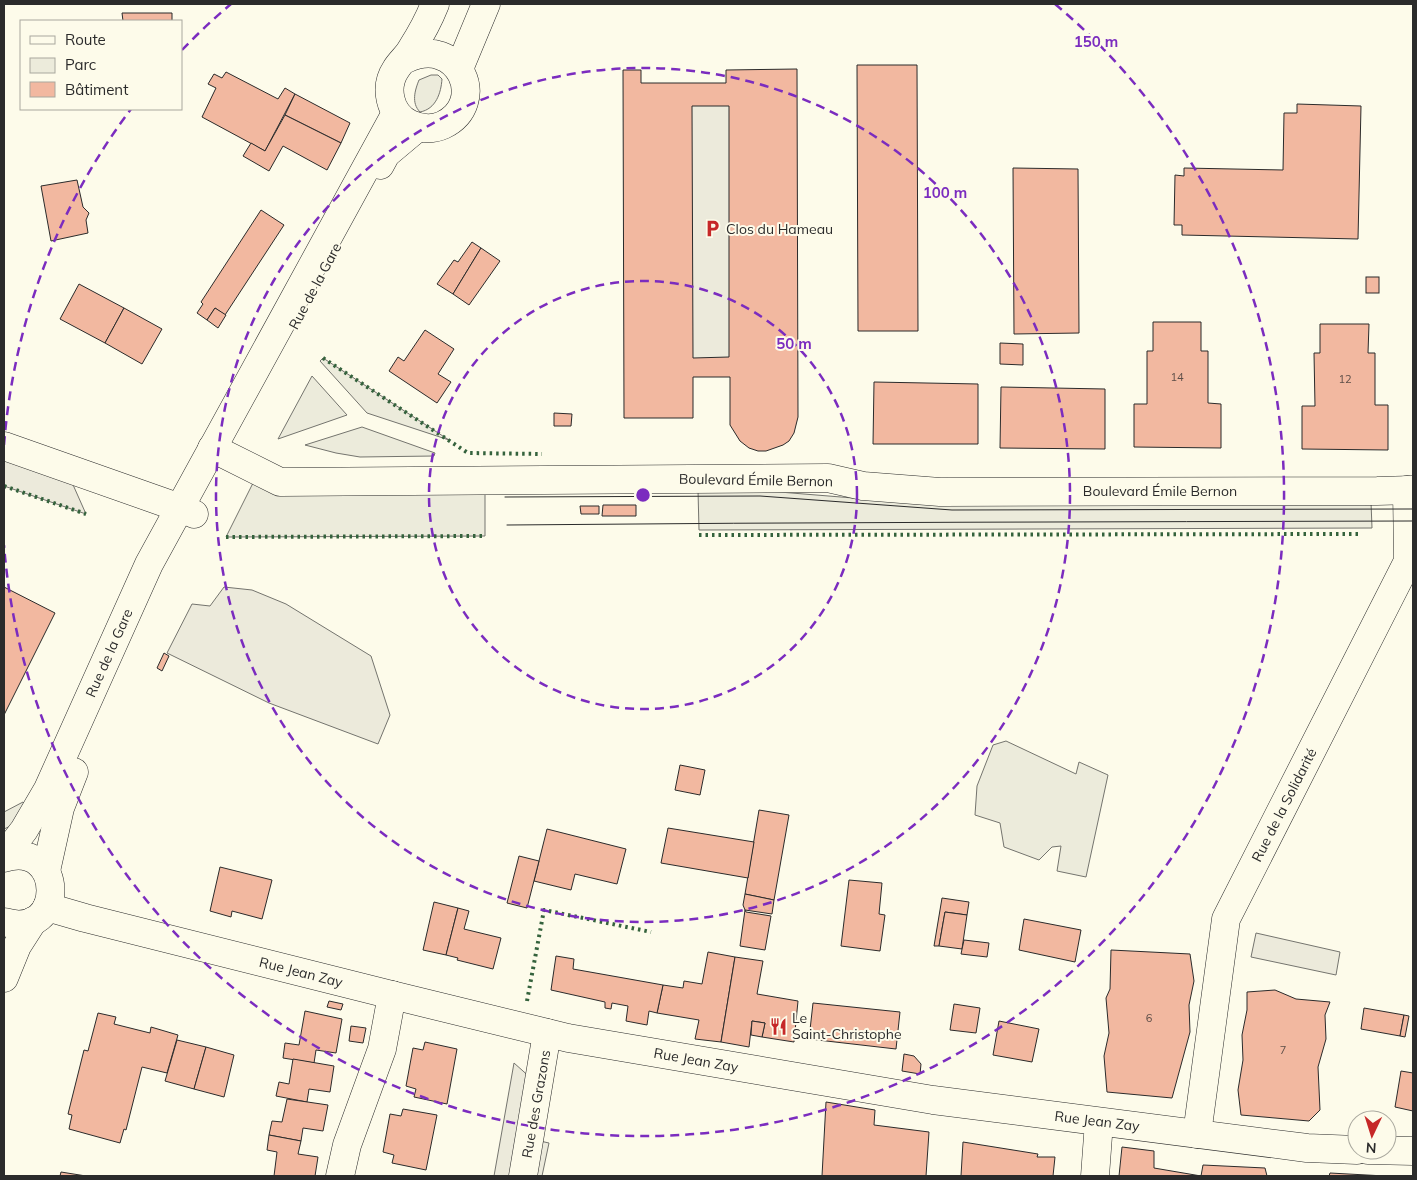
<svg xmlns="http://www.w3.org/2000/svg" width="1417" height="1180" font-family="Mulish,sans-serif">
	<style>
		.green { fill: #ecebdb; stroke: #74746e }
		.parking { fill: #eceadb; stroke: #74746e }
		.building { fill: #f2b8a0; stroke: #2b2b2b; fill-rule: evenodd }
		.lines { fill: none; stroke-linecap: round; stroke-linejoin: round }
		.minor-casing { stroke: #2b2b2b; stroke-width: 29 }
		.minor { stroke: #fdfbea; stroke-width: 28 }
		.tram { stroke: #2b2b2b; stroke-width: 1 }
		.hedge { stroke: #34623c; stroke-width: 4; stroke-dasharray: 2.5 4; stroke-linecap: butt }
		.ring { fill: none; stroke: #7b2cbf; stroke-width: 2.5; stroke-dasharray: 9 6 }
		.labels { text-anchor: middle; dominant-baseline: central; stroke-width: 4; stroke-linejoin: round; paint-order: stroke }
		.number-label { font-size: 11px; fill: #5d4e48 }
		.poi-label { font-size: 14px; fill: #2b2b2b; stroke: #fdfbea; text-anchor: start }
		.street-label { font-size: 14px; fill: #2b2b2b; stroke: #fdfbea }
		.centre { fill: #7b2cbf; stroke: #fdfbea; stroke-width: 2.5 }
		.ring-label { font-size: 15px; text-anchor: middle; font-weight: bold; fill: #7b2cbf; stroke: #fdfbea; stroke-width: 4; stroke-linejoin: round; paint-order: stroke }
	</style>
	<rect width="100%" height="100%" fill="#fdfbea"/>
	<g class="green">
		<path d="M431,75H438L442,79C441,93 436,109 420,112C411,103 415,90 419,80Z"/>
		<path d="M323,358L449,440L367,413L320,361Z"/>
		<path d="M312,376L347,415L278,439Z"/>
		<path d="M362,427L435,453L434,456L360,457L336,453L305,445Z"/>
		<path d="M255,479L485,488V536L226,537Z"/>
		<path d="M698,490L767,491L927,504L1371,502L1372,528L699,530Z"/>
		<path d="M1006,741L1076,774L1079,762L1108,775L1086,877L1057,871L1061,846L1052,847L1039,860L1004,847L1000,823L975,815L977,786L993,745Z"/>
		<path d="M23,802L25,805L13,825L4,829V812Z"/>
	</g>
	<g class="parking">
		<path d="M792,83L735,373L689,372L629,85Z"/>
		<path d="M4,456L70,478L86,514L4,486Z"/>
		<path d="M224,587L252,590L286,604L371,656L390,715L378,744L269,703L167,653L192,604L210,606Z"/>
		<path d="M1256,933L1340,952L1336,975L1251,957Z"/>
		<path d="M514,1063L532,1079L514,1176H494Z"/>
		<path d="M540,1141L549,1143L542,1176H534Z"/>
	</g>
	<g class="building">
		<path d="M122,13H172V21H123Z"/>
		<path d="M857,65H917L918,331H858Z"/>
		<path d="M797,69L798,417L794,433L789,441L783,445L766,451H758L749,448L740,441L730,425V377H693V418H624L623,70H641V83H726V70ZM692,106H729V357L693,358Z"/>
		<path d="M226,72L278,99L285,88L295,94L265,151L202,117L216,88L208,84L214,74L222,78Z"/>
		<path d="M295,94L350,123L341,143L285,115Z"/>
		<path d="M1297,104L1361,106L1358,239L1182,235V225H1174L1175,175L1184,176V168L1283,170L1284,113H1297Z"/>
		<path d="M285,115L341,143L327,170L283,146L269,171L243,156L251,143L265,151Z"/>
		<path d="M1013,168L1078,169L1079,333L1014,334Z"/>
		<path d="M77,180L83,207L89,213L86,220L88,233L51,241L41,186Z"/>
		<path d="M261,210L284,225L225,315L215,308L207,320L197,313L203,304L201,302Z"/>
		<path d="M472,242L481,248L453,294L437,284L454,260L458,262Z"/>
		<path d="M481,248L500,261L469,305L453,294Z"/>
		<rect x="1366" y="277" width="13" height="16"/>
		<path d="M79,284L124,308L105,343L60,319Z"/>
		<path d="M124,308L162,329L142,364L105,343Z"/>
		<path d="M215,308L226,315L218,328L207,320Z"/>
		<path d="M1153,322H1201V351H1208V403L1221,404V448L1134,447V404H1147V351H1153Z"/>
		<path d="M1320,324H1369L1368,353H1375V405H1388V450L1302,449V406H1315L1314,353H1320Z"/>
		<path d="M425,330L454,349L438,374L451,382L437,403L389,371L398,357L404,361Z"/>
		<path d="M1000,343L1023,344V365L1000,364Z"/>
		<path d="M874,382L978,384V444H873Z"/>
		<path d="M1001,387L1105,389V449L1000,448Z"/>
		<path d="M554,413L572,414L571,426H554Z"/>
		<path d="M603,505H636V516H602Z"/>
		<path d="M580,506H599V514H581Z"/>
		<path d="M4,587L55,613L4,715Z"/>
		<path d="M164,653L169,656L162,671L157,668Z"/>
		<path d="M680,765L705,770L700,795L675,790Z"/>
		<path d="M759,810L789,815L774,900L745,894Z"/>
		<path d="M668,828L754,842L748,878L661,863Z"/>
		<path d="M547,829L626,849L617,884L575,874L571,890L534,881Z"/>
		<path d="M519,856L539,861L527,908L507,903Z"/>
		<path d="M220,867L272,880L262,919L232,911L231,917L210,911Z"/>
		<path d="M849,880L882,883L879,914L885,915L880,951L841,946Z"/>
		<path d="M745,894L774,900L772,914L745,910L743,905Z"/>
		<path d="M942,898L969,902L967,915L945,912L939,946H934Z"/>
		<path d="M434,902L458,908L446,955L423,950Z"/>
		<path d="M458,908L469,911L464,929L501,938L493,969L457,960L458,958L446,955Z"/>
		<path d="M745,910L746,912L771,916L765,950L740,946Z"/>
		<path d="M945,912L967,915L962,949L939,946Z"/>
		<path d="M1024,919L1081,930L1075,962L1019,950Z"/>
		<path d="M964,940L989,943L987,957L961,954Z"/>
		<path d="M1111,950L1190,954L1194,981L1189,1005L1190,1032L1172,1098L1107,1092L1104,1056L1109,1033L1106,998L1110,989Z"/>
		<path d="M708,952L735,957L721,1042L695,1039L699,1020L657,1013L663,985L683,988L684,981L702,984Z"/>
		<path d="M556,956L574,959L573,969L663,985L657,1013L649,1011L647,1025L626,1021L628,1006L612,1003L611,1009L605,1008V1002L551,990Z"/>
		<path d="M735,957L763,961L757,994L798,1001L794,1042L762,1037L765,1023L752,1021L749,1047L721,1042Z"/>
		<path d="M1275,990L1296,999L1330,1002L1325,1015L1326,1039L1318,1067L1320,1110L1309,1121L1241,1115L1238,1090L1243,1060L1242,1035L1247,1010V992Z"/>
		<path d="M329,1001L343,1004L341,1010L327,1007Z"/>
		<path d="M813,1003L900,1012L896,1049L809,1039Z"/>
		<path d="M954,1004L980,1008L976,1033L950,1030Z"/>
		<path d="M1364,1008L1404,1015L1400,1036L1361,1029Z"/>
		<path d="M305,1011L342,1019L336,1053L316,1050L314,1063L283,1058L285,1043L299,1045Z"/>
		<path d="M98,1013L116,1017L114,1024L150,1033L151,1027L178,1035L167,1073L142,1067L126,1130L124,1129L120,1143L69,1129L72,1115L68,1114L84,1050L88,1051Z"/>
		<path d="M1404,1015L1409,1016L1405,1037L1400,1036Z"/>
		<path d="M752,1021L765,1023L762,1037L751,1035Z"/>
		<path d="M999,1021L1039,1029L1032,1062L993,1055Z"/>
		<path d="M351,1026L366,1028L363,1043L349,1041Z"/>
		<path d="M177,1040L206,1047L194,1089L165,1081Z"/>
		<path d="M425,1042L457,1049L447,1104L414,1097L416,1089L406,1086L413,1048L423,1050Z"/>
		<path d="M206,1047L234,1055L224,1097L194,1089Z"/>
		<path d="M904,1054L914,1056L921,1064L920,1074L902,1071Z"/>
		<path d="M293,1059L334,1066L330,1092L309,1089L307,1102L276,1096L279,1082L289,1084Z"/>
		<path d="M1401,1071L1413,1073V1111L1395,1107Z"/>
		<path d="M287,1099L328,1105L323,1131L303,1128L301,1141L269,1135L272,1121L282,1122Z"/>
		<path d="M826,1102L875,1110L874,1125L929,1132L926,1176H822Z"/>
		<path d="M403,1109L437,1115L426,1170L392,1163L394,1155L383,1152L390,1114L401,1116Z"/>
		<path d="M269,1135L301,1141L298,1154L318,1157L315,1176H274L277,1152L267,1150Z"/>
		<path d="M963,1142L1038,1154L1037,1157H1055L1053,1176H961Z"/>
		<path d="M1122,1147L1154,1151V1168L1201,1176L1203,1165L1265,1168L1267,1176H1119Z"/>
		<path d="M61,1172L86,1176H60Z"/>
		<path d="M1330,1173L1385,1176H1329Z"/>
	</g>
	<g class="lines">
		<defs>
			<g id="minor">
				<path d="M406,59C459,34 489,103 443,125C432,130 421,129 410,124C389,114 384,87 396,69C401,61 408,56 412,48C421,34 429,19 435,4"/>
				<path d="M459,69L486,4"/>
				<path d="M380,165L386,154L417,128"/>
				<path d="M4,446L180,508L194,514"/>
				<path d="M212,448L280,482L828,478L863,486L940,492L1377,491L1413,490"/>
				<path d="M4,856L24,830L48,789L149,564L396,113"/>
				<path d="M4,858C65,839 67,941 4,922"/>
				<path d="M46,871L60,808L74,772"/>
				<path d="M47,907L85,918L392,995L568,1038L933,1100L1307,1148L1357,1150"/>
				<path d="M4,978L17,946L33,921"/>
				<path d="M1197,1134L1226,919L1408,561L1407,490"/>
				<path d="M1368,1150L1413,1151"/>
				<path d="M340,1176L347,1145L382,1049L392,995"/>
				<path d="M523,1176L547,1033"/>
				<path d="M1095,1176L1099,1122"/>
			</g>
		</defs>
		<use href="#minor" class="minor-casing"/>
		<use href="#minor" class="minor"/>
		<g class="tram">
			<path d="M505,497L760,496L952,510L1413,509"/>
			<path d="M507,525C809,522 1111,522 1413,521"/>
		</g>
		<g class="hedge">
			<path d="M323,358L468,453L542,454"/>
			<path d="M4,486L86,514"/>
			<path d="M699,535L1360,534"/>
			<path d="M226,537L485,536"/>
			<path d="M527,1001L544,910L651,932"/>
		</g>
	</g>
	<g class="ring">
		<circle cx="643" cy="495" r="214"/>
		<circle cx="643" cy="495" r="427"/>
		<path d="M4 445A641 641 0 0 1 131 109M182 50A641 641 0 0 1 231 4M1055 4A641 641 0 1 1 4 545"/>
	</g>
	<defs>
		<symbol id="parking-bare" viewBox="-9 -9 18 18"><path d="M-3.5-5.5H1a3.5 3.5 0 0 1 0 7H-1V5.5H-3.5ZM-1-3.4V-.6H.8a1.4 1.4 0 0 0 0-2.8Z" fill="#c62828" stroke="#fdfbea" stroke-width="2.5" paint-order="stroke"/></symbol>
		<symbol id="restaurant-bare" viewBox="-9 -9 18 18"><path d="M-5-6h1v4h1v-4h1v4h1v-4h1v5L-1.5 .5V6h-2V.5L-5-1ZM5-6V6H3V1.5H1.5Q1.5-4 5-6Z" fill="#c62828" stroke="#fdfbea" stroke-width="2.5" paint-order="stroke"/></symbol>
	</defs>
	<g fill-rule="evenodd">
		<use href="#parking-bare" x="700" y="216" width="25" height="25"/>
		<use href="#restaurant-bare" x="766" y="1014" width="25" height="25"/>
	</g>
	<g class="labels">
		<g class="number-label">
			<text x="1177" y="377">14</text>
			<text x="1345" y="379">12</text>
			<text x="1149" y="1018">6</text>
			<text x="1283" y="1050">7</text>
		</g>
		<g class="poi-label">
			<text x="726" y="229">Clos du Hameau</text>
			<text x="792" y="1018">Le<tspan x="792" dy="16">Saint-Christophe</tspan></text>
		</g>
		<g class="street-label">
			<text transform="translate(315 286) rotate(-62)">Rue de la Gare</text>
			<text transform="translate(756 480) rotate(1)">Boulevard Émile Bernon</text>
			<text x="1160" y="491">Boulevard Émile Bernon</text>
			<text transform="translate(109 653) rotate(-66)">Rue de la Gare</text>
			<text transform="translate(1284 805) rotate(-63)">Rue de la Solidarité</text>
			<text transform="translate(301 972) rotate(14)">Rue Jean Zay</text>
			<text transform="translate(696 1060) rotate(10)">Rue Jean Zay</text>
			<text transform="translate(536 1104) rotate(-80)">Rue des Grazons</text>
			<text transform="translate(1097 1121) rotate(7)">Rue Jean Zay</text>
		</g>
	</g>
	<circle cx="643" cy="495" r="8" class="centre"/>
	<g class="ring-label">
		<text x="1096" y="47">150 m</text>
		<text x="945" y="198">100 m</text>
		<text x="794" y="349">50 m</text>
	</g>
	<rect width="1417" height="1180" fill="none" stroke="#2b2b2b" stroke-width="10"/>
	<rect x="20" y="20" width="162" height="90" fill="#fdfbea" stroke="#a9a89e"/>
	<rect x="30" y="36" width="25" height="8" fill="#fdfbea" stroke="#a9a89e"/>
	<text x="65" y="45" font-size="15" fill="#2b2b2b">Route</text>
	<rect x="30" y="58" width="25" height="15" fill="#ecebdb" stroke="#a9a89e"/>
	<text x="65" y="70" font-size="15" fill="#2b2b2b">Parc</text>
	<rect x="30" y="82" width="25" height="15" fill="#f2b8a0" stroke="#a9a89e"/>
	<text x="65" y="95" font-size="15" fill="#2b2b2b">Bâtiment</text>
	<g transform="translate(1372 1135) rotate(184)"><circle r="24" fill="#fdfbea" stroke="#a9a89e"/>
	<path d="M0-4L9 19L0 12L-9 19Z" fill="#c62828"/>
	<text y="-8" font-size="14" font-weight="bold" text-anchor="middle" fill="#2b2b2b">N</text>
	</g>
</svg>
